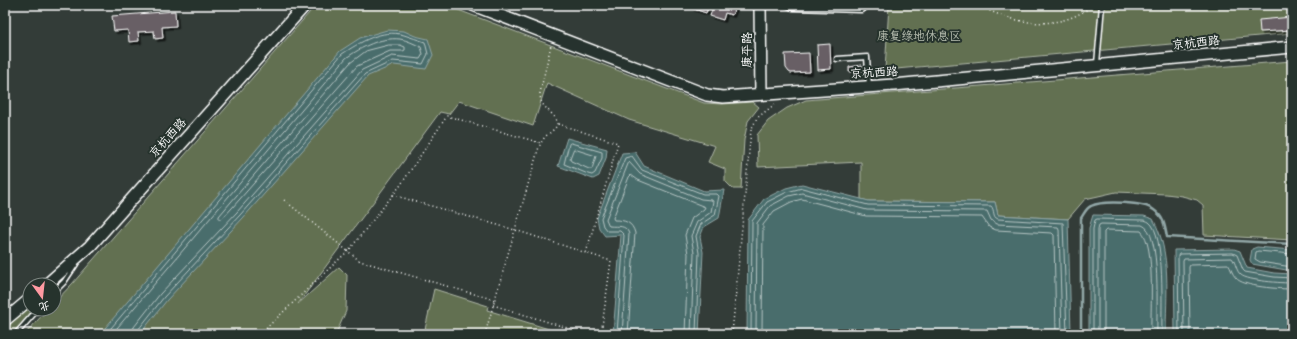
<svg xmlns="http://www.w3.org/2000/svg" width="1297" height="339" font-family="Kalam,'LXGW WenKai TC',sans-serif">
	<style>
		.green { fill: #627051; stroke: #b0b8a8 }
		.water { fill: #496d6c; stroke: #92a7a7 }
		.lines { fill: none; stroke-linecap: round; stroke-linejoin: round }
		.shore { stroke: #b6c5c4; stroke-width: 1 }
		.stream { stroke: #92a7a7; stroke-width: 2.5 }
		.building { fill: #685f65; stroke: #fff; filter: url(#shadow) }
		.service-casing { stroke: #fff; stroke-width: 7 }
		.tertiary-casing { stroke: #fff; stroke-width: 14 }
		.path { stroke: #fff; stroke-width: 1.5; stroke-dasharray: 1 3; stroke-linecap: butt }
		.service { stroke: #26332d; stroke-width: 4 }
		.tertiary { stroke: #26332d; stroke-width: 11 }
		.labels { text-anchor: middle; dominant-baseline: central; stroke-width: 4; stroke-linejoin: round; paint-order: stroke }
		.park-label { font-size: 12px; fill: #b8bfb1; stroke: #26332d }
		.street-label { font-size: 12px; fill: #fff; stroke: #26332d }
	</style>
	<defs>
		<filter id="shadow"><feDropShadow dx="2.5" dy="2.5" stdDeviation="0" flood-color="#0009"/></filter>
	</defs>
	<rect width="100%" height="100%" fill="#333c38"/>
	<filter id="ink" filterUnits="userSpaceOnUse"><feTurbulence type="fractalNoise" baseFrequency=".025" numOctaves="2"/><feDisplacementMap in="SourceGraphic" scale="8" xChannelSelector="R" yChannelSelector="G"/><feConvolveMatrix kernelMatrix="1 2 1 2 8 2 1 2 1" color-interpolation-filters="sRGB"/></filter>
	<g filter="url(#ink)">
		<g class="green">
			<path d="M316,5H445L704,103L722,104L753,102L759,107L748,121L744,140L741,189H733L725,181V169L708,162L715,146L629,120L547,83L533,126L459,101L449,114L440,112L298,304L339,267L347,275L346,311L336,334H25L48,309H54V303L72,284Z"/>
			<path d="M889,5H1292V33L885,70Z"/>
			<path d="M1292,61V240L1204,235L1203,205L1197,200L1182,196L1166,194L1116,192L1085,199L1068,219L998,215L995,202L868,201L861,199V162L758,167L757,135L768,121L787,108L806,100Z"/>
			<path d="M434,289L488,306L487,310L565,334H424Z"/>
			<path d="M30,306V309H35L12,334H5V326Z"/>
		</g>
		<g class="water">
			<path d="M387,30L404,31L415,36L428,39L433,55L426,69L394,65L368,76L243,218L167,300L140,334H100L340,51L360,38Z"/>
			<path d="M567,138L607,149L606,158L599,176L593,179L558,166Z"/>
			<path d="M635,152L644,166L704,191L724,190L719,218L704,227L700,237L703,252L699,334H613L621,235L605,236L599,228L597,218L622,153Z"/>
			<path d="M802,184L869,201L995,202L998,215L1068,219L1071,334H747L748,220L764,199L786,188Z"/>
			<path d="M1093,215L1144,216L1153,219C1172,253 1166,296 1166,334H1089V228Z"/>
			<path d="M1257,247L1292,250V271L1252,264L1250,260L1252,249Z"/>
			<path d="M1234,249L1240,251L1247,268L1274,273L1292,274V334H1175L1174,250Z"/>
		</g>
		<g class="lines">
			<g class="shore">
				<path d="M389,45H400L405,47V50L403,51H390L357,66L232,208L222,219H219V216L350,63L366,51Z"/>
				<path d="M571,143L602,152V158L595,173L592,175L588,174L564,164L569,144Z"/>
				<path d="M574,149L596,156L592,169H589L571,161L570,159Z"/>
				<path d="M1292,254L1258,251L1256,252L1255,259L1260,262L1292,267"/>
				<path d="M106,334L342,54C359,43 382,28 404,35C411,37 418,40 425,42L428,54L423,64L393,61L365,74L240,215L164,297L138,330L137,334"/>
				<path d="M112,334L346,58C362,47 380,37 400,39C407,40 415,44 421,47L423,54L420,59L392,56L362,70L237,212L160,294L134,327L132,334"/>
				<path d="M617,334L624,235L620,231H607L603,226L601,218L625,158L632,156L642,170L703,194H717L719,196L715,215L701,224L696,236L699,253L696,334"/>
				<path d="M622,334L629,234C626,224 618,227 609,226L606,219L628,164L629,162L640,174L701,199L711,200L713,201L711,212L697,222L691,236L694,253L691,334"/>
				<path d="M628,334L635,233C632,222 625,220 614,220L613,218L629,177L631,175L638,180L705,207L704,209L692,218L685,235L688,254L685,334"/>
				<path d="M751,334L752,221L767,202L787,192L802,188L868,205L991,206C995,210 992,217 998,219L1063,223L1067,334"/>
				<path d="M756,334L757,223L770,206L789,196L802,193L867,210L987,211L991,220L997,224L1058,227L1059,229L1062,334"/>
				<path d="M762,334L763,225L774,211L791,202L802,199L866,216L982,217L989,227L996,230L1052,233L1054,235L1056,334"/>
				<path d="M1093,334V229L1095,220L1097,219L1143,220C1145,220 1147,221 1149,222C1166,234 1161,313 1162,334"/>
				<path d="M1098,334V229L1099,225L1101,224L1142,225C1162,231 1156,315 1157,334"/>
				<path d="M1104,334V232L1106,230L1141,231C1156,245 1150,313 1151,334"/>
				<path d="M1179,334L1178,256L1179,254L1233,253L1237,255L1243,270L1245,272L1274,277L1292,278"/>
				<path d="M1184,334L1183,261L1184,259L1232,258C1236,263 1236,271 1241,275C1248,281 1282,283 1292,283"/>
				<path d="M1190,334L1189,267L1190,265L1228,264C1231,268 1232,274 1236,278C1243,287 1280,289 1292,289"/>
			</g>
			<path class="stream" d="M1081,334V218C1084,214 1086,208 1091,206C1103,200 1144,202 1154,210C1164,217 1165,226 1167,237L1292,244"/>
		</g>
		<g class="building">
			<path d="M692,5H736L732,15L725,13L723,20L710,16L713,7L709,6L706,13L691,8Z"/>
			<path d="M175,11L176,26L162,27L163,38L155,39L154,31L138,32L139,41L129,42L128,30L114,31L112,16Z"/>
			<path d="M1292,17V30L1260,32L1259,20Z"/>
			<path d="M830,44L831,69L818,70L817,45Z"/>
			<path d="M809,53L810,72L791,73L789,72L786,68L785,54Z"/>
			<path d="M862,65L863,71L849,72V67Z"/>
		</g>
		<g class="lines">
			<defs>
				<g id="service">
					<path d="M787,5L793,8L861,10L869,5"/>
					<path d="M837,59L867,57L869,86"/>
					<path d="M1097,64L1102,5"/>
					<path d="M54,292L64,282L76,264"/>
					<path d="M16,334L38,309"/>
				</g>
				<g id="tertiary">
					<path d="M473,5L707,95L723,97L894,85L1292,47"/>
					<path d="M760,5L761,94"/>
					<path d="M46,285L90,246L305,5"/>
					<path d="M5,320L30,299"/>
				</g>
			</defs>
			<use href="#service" class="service-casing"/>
			<use href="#tertiary" class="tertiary-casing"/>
			<g class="path">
				<path d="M31,5L39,7L66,5"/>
				<path d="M979,5C1005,20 1038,28 1067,19C1077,16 1086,10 1095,5"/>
				<path d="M558,124L618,143L586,253"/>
				<path d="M393,195L515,230L611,261L601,334"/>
				<path d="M284,200L360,261L495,300"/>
				<path d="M493,305L587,334"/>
				<path d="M260,334L350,249L400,186L447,116L541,143"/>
				<path d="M485,334L538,150C540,145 542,140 546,136C554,129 563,125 552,114C545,107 540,104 540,93L551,45"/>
				<path d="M732,334L751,130L757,118L775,104"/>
			</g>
			<use href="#service" class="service"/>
			<use href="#tertiary" class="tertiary"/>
		</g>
	</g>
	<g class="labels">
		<g class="park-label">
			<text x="919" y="36">康复绿地休息区</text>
		</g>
		<g class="street-label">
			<text transform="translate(1196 43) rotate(-6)">京杭西路</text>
			<text transform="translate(747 50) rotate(-90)">康平路</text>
			<text transform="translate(874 73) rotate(-3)">京杭西路</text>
			<text transform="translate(168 138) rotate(-48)">京杭西路</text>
		</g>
	</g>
	<rect width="1297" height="339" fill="none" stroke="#26332d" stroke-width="20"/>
	<rect x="10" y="10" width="1277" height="319" fill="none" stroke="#fff" stroke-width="1.5" filter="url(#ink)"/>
	<g transform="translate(42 297) rotate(165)"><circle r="19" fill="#26332d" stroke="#7d8581"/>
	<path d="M0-3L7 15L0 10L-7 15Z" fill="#ff9aa2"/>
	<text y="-6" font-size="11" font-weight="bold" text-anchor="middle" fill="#ffffff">北</text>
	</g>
</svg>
